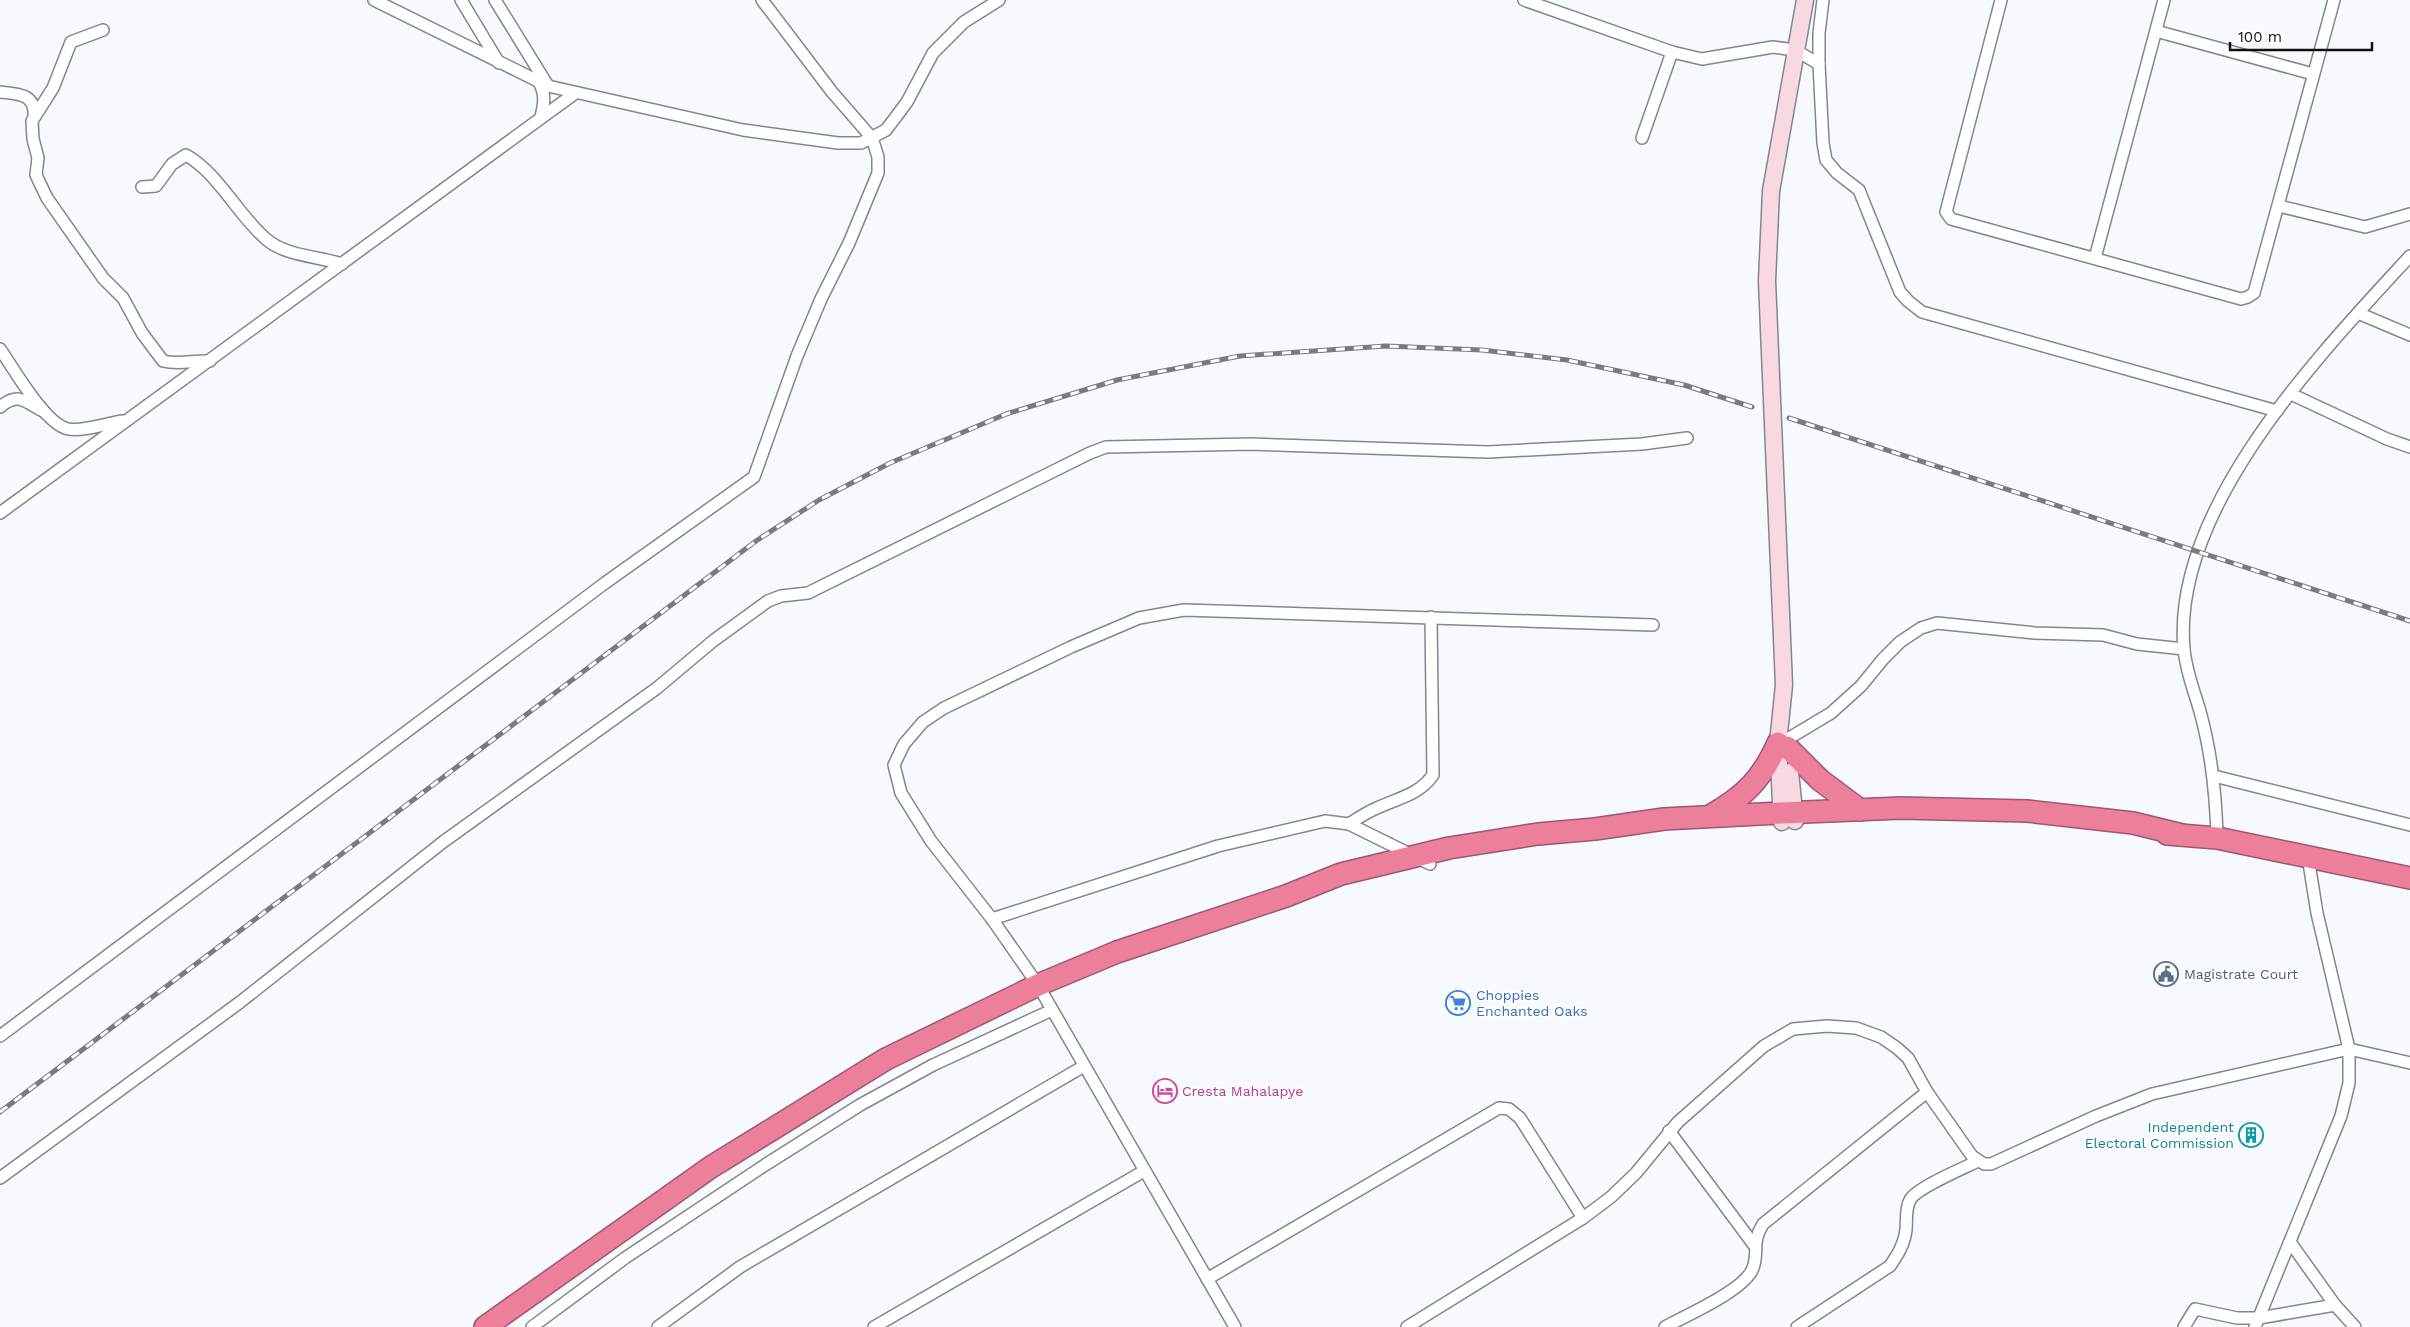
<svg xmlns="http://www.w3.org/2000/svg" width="2410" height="1327" font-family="'Work Sans',sans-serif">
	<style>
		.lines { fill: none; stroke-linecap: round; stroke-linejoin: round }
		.street-casing { stroke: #82878d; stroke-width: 14 }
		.secondary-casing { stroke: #82878d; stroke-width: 19 }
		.highway-casing { stroke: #9e586c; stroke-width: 24 }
		.street { stroke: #fff; stroke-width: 11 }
		.secondary { stroke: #f9d9e1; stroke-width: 16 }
		.highway { stroke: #ec7f9c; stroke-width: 21 }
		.rail-casing { stroke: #797c7f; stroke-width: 5 }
		.rail { stroke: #fff; stroke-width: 3; stroke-dasharray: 9; stroke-linecap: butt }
		.labels { text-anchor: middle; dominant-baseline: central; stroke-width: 4; stroke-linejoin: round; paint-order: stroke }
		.service-label { font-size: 14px; fill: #4e5e75; stroke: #fff; text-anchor: start }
		.shop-label { font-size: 14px; fill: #366cbe; stroke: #fff; text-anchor: start }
		.hotel-label { font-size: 14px; fill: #b23c85; stroke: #fff; text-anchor: start }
		.culture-label { font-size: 14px; fill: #0d838f; stroke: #fff; text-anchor: end }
	</style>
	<rect width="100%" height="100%" fill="#f6f9fe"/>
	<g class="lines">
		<defs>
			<g id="street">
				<path d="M374,0L548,86L743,130L838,143H861L886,130L907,102L933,53L964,22L999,0"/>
				<path d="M461,0L499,63"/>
				<path d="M495,0L548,86"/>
				<path d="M1524,0L1672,52L1702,59L1773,47L1795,50L1819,64"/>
				<path d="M1823,0L1819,33V64L1823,143L1826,160L1837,173L1859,190L1900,292L1908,301L1922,312L2277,411"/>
				<path d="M2001,0L1946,212L1951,219L2241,299L2248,297L2254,293L2334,0"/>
				<path d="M103,30L71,42L53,88L32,121L33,139L38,158L36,175L47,198L103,278L123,298L142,333L163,361C180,365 193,360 210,361"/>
				<path d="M2156,31L2313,74"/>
				<path d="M539,82C546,95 544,104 541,117"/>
				<path d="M0,92C19,94 36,94 34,117"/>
				<path d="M1642,138L1672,52"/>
				<path d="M142,187L156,186L172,164L186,155C219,174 237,214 266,239C285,256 318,256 342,264"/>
				<path d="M2279,206L2365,227L2410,214"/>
				<path d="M2095,258L2164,0"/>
				<path d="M2358,313L2410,335"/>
				<path d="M0,349C14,369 45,424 68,429C82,432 108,423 122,421"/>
				<path d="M2291,394L2387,439L2410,447"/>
				<path d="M0,407C18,392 24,401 43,411"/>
				<path d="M0,513L574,94"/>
				<path d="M1786,740L1831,713L1861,686L1883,659L1900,642L1921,628L1937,623L2035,633L2103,635L2137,644L2184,649"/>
				<path d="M2214,776L2410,825"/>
				<path d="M1349,824C1358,818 1367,812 1377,808C1398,798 1419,795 1433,775L1431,617"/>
				<path d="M2217,838C2216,796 2212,756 2201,715C2195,693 2186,672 2184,649C2171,508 2321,353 2410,256"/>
				<path d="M992,919L1218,846L1325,821L1349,824L1430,864"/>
				<path d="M0,1036L605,583L754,477L797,356L821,299L849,243L878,173V157L872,138L832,92L762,0"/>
				<path d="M1669,1131L1754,1245"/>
				<path d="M0,1178L239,1003L443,842L657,688L713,641L768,601L781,596L808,593L1090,453L1106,447L1251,444L1488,452L1642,444L1687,438"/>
				<path d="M2290,1242L2335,1305L2355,1327"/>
				<path d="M1207,1279L1499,1108L1509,1109L1520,1118L1583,1218"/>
				<path d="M532,1327L625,1258L765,1165L860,1105L933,1065L1052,1010"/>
				<path d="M658,1327L740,1267L1084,1066"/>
				<path d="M874,1327L1144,1171"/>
				<path d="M1235,1327L1038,985L992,919L931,841L901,793L894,765L904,744L923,722L944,708L1071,647L1139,618L1184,610L1653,625"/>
				<path d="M1407,1327L1583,1218L1611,1197L1636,1173L1678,1122L1764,1046L1793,1029L1827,1026L1856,1028L1881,1037L1897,1048L1908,1058L1927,1092L1972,1156L1984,1164H1991L2096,1116L2152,1094L2349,1049L2410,1063"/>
				<path d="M1665,1327C1687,1315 1745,1290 1753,1268C1759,1252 1751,1243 1763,1224L1927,1092"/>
				<path d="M1797,1327L1890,1266C1898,1254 1904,1245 1906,1230C1907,1220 1905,1209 1910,1200C1916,1188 1964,1168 1978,1161"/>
				<path d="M2184,1327L2195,1309L2237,1318H2259L2335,1305"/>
				<path d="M2255,1327L2341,1116L2349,1083V1049L2317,913L2308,857"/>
			</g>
			<g id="secondary">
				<path d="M1790,772L1795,821"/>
				<path d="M1782,822L1778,743L1784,685L1767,281L1771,191L1805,0"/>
			</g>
			<g id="highway">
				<path d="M1787,747L1820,780L1860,810"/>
				<path d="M1710,816C1745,796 1762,779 1778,743"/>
				<path d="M2167,834L2217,838L2410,878"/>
				<path d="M485,1327L711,1167L886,1059L1038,985L1117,952L1286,896L1341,874L1449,848L1538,834L1595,829L1664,819L1782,813L1901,808L2027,811L2133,823L2182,835"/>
			</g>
		</defs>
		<use href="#street" class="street-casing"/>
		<use href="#secondary" class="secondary-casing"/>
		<use href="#highway" class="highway-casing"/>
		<use href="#street" class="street"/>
		<use href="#secondary" class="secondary"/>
		<use href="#highway" class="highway"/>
		<defs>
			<g id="rail">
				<path d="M1789,418L2410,621"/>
				<path d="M0,1112L756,541L819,500L890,463L1006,414L1117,380L1240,356L1386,346L1482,350L1567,360L1684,385L1752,407"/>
			</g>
		</defs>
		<use href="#rail" class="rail-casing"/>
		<use href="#rail" class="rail"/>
	</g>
	<defs>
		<symbol id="civic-ring" viewBox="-11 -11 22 22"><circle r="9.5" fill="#fff" stroke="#5c6f8a" stroke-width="1.5"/><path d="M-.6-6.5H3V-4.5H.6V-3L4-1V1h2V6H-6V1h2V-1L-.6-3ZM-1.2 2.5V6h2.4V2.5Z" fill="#5c6f8a"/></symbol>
		<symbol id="supermarket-ring" viewBox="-11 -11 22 22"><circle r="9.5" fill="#fff" stroke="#3f7fe0" stroke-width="1.5"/><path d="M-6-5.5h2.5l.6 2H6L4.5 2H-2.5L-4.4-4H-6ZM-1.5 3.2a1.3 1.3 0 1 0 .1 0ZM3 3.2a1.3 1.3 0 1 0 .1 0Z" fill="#3f7fe0"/></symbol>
		<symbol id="hotel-ring" viewBox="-11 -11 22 22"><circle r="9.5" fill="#fff" stroke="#d1479c" stroke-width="1.5"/><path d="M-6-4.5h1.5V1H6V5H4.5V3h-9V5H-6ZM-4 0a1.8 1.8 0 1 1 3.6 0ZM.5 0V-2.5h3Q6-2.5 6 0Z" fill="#d1479c"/></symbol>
		<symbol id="building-ring" viewBox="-11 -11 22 22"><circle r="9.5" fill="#fff" stroke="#0f9aa8" stroke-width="1.5"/><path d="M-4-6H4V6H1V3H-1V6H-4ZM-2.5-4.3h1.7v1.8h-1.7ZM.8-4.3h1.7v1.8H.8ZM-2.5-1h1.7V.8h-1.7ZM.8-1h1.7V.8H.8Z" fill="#0f9aa8"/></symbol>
	</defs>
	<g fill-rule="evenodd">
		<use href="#civic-ring" x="2152" y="960" width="28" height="28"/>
		<use href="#supermarket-ring" x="1444" y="989" width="28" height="28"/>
		<use href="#hotel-ring" x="1151" y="1077" width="28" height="28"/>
		<use href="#building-ring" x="2237" y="1121" width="28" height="28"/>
	</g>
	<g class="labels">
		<g class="service-label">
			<text x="2184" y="974">Magistrate Court</text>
		</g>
		<g class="shop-label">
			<text x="1476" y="995">Choppies<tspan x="1476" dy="16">Enchanted Oaks</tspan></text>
		</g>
		<g class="hotel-label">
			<text x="1182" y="1091">Cresta Mahalapye</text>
		</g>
		<g class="culture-label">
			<text x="2234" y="1127">Independent<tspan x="2234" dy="16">Electoral Commission</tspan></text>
		</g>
	</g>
	<path d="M2230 42v8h142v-8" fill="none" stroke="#0e1012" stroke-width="2.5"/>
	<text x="2238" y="42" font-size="15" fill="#0e1012" stroke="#ffffff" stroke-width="4" paint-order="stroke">100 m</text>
</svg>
